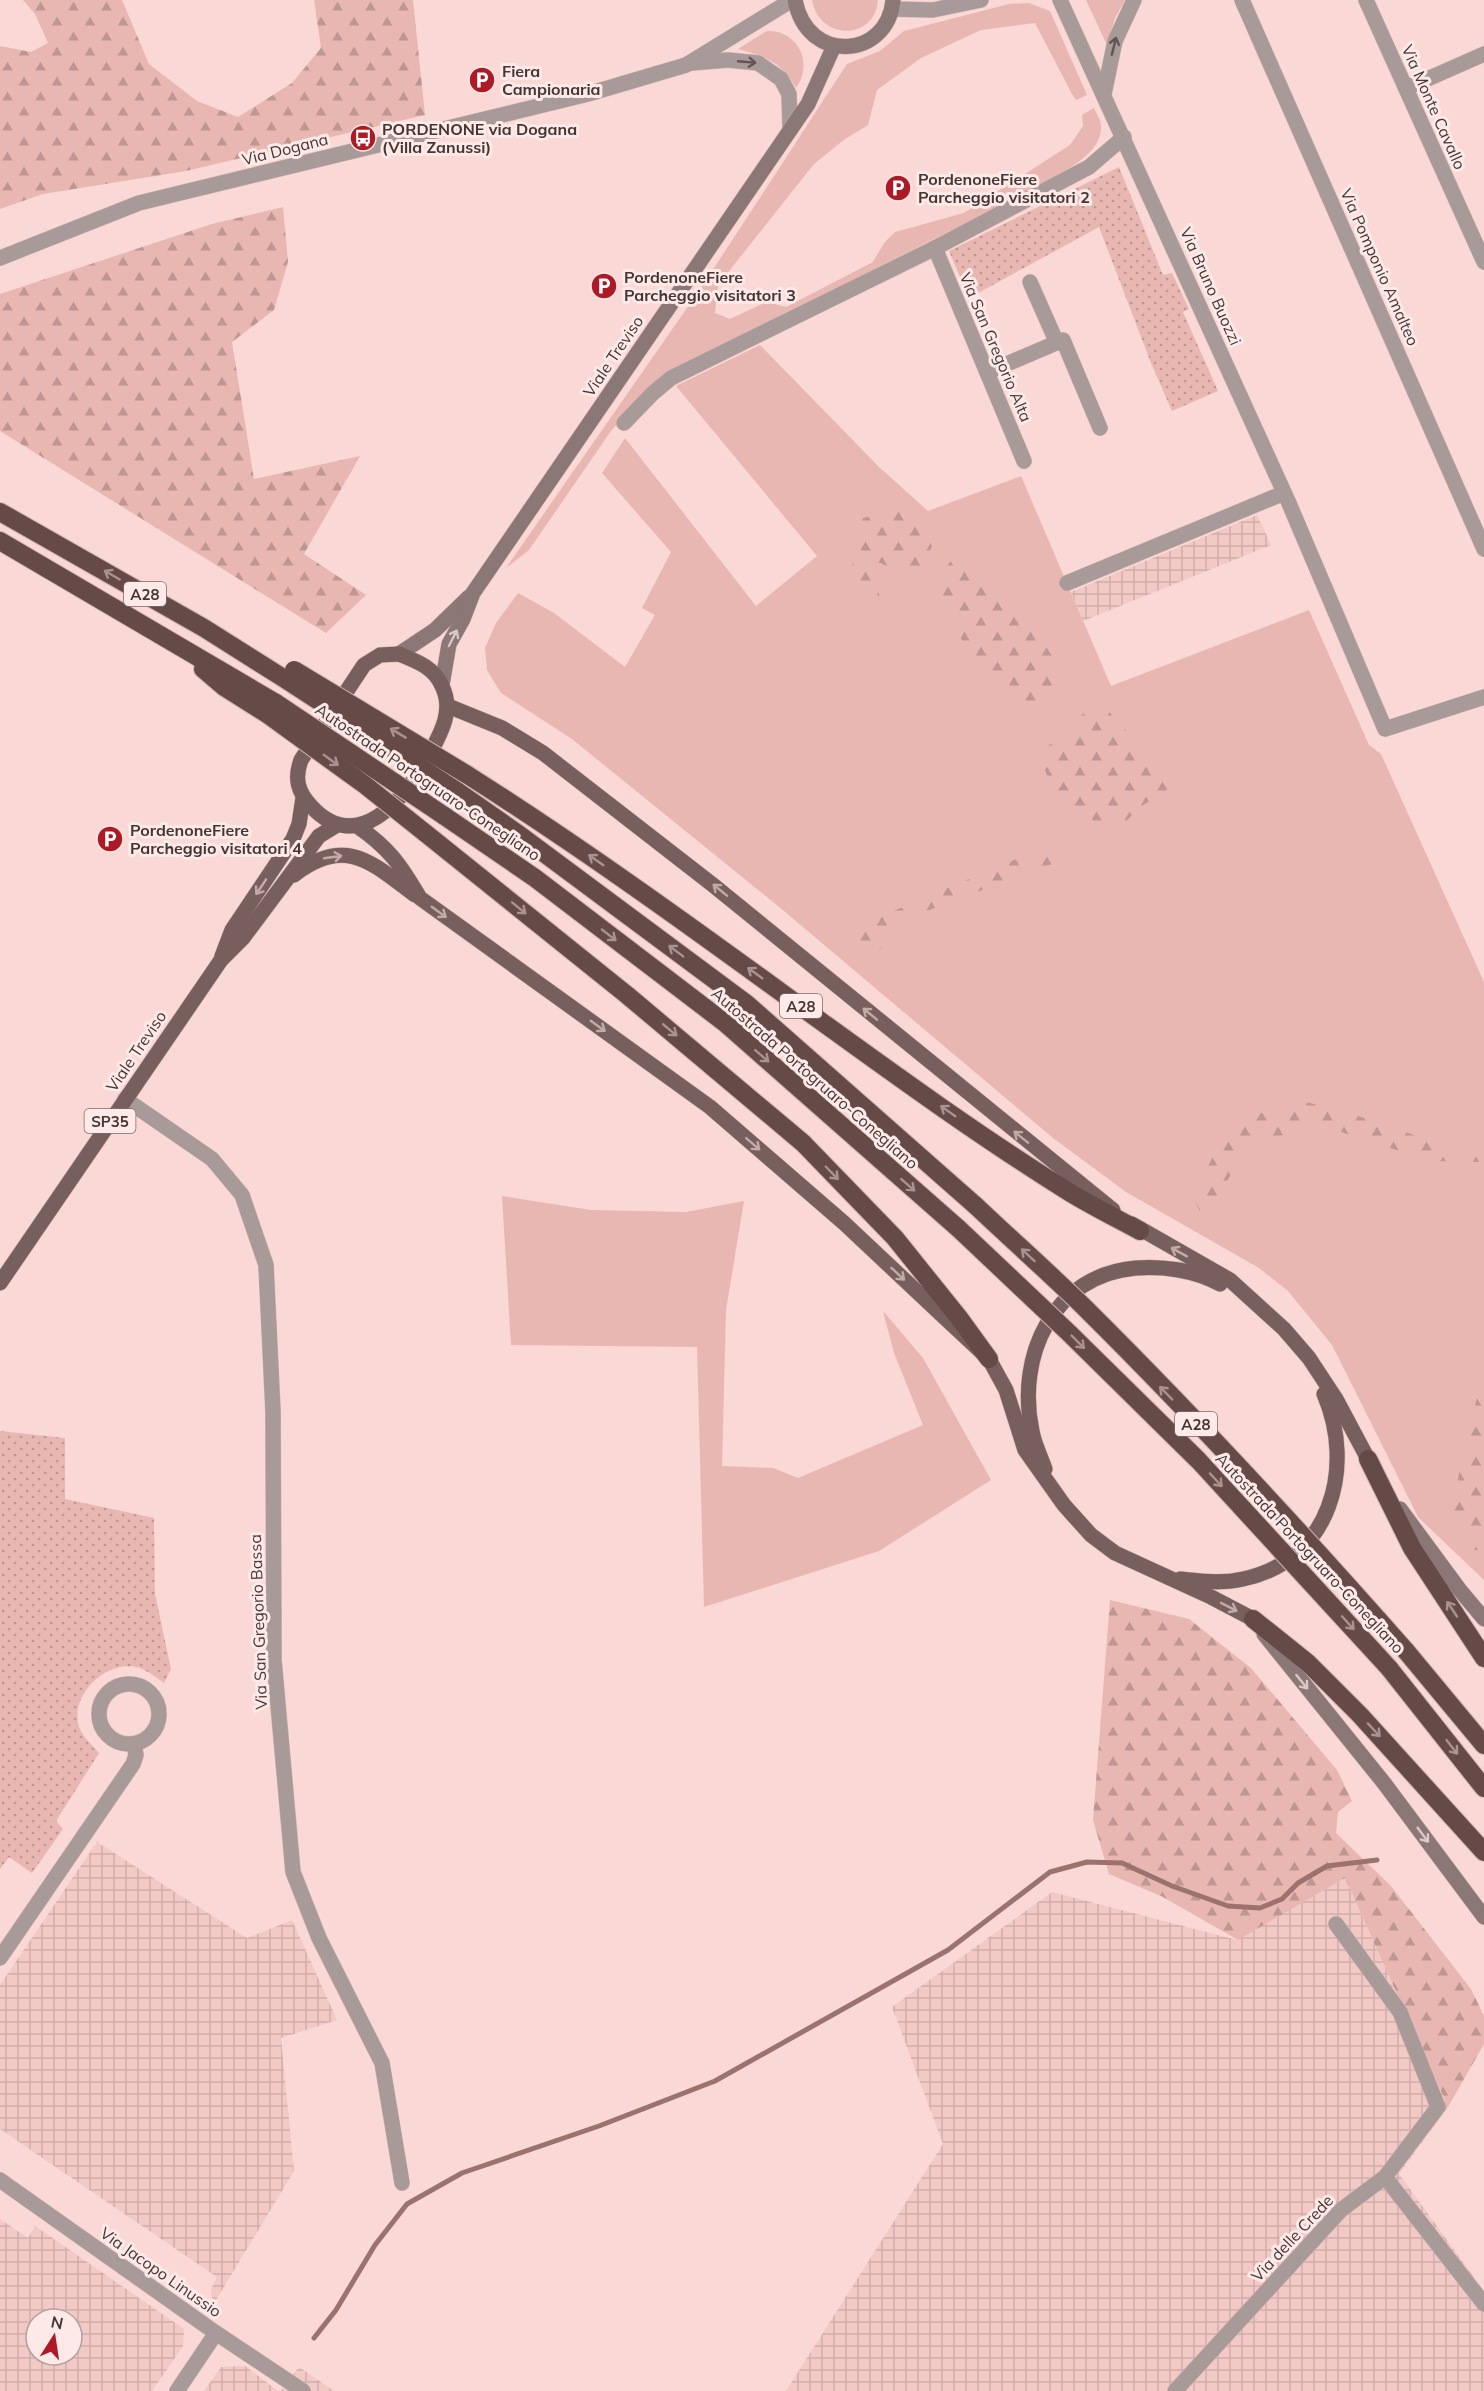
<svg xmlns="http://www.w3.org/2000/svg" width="1484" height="2391" font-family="Mulish,sans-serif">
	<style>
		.industrial { fill: url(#industrial-grid); fill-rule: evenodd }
		.green { fill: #e9b7b2 }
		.forest { fill: url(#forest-firs) }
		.park { fill: url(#park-dots) }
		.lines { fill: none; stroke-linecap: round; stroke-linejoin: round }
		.stream { stroke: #9b726e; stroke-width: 5 }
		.minor-casing { stroke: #d1b4b2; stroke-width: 16 }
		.tertiary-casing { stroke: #d1b4b2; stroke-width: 16 }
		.secondary-casing { stroke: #d1b4b2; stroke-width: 16 }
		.primary-casing { stroke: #d1b4b2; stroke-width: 16 }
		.motorway-casing { stroke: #d1b4b2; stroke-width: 20 }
		.minor { stroke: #a89a98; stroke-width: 15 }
		.tertiary { stroke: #a89a98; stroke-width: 15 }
		.secondary { stroke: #8b7775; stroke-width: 15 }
		.primary { stroke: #775f5d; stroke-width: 15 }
		.motorway { stroke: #654a48; stroke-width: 18 }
		.motorway-bridge-casing { stroke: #d1b4b2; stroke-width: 20; stroke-linecap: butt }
		.motorway-bridge { stroke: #654a48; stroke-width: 18 }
		.oneway { stroke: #615453 }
		.oneway2 { stroke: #a99290 }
		.oneway3 { stroke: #dbc7c5 }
		.oneway4 { stroke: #c1aba9 }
		.labels { text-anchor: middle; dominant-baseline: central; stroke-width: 6; stroke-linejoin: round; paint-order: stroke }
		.shield { fill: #fde9e7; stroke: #7b6c6a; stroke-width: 1.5 }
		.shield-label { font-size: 15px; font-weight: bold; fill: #433635 }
		.poi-label { font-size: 16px; font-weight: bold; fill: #433635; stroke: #fde9e7; text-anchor: start }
		.street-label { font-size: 16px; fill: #433635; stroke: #fde9e7 }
	</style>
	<defs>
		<pattern id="industrial-grid" width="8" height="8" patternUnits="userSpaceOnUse" patternTransform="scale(1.5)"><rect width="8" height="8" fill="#f2c9c5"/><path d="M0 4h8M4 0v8" fill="none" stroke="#d1adaa"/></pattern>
		<pattern id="forest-firs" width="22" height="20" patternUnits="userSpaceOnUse" patternTransform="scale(1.5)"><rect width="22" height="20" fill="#e9b7b2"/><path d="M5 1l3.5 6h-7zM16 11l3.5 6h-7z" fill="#be9692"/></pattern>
		<pattern id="park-dots" width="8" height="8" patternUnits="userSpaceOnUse" patternTransform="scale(1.5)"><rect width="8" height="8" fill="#e9b7b2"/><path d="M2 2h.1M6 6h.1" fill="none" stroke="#be9692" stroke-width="1.8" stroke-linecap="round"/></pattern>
	</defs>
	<rect width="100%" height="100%" fill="#f9d8d5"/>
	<g class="industrial">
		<path d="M1257,515L1271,545L1083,621L1071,592Z"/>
		<path d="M97,1842L247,1938L292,1920L337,2020L281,2038L294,2171L213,2305L211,2289L217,2277L0,2129V1985Z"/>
		<path d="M1345,1878L1448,2107L1399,2174L1484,2291V2391H786L943,2144L892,2007L1052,1892L1237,1940Z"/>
		<path d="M0,2219L28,2238L35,2226L184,2329L183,2346L152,2391H0ZM36,2319H72V2355H36Z"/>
		<path d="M245,2366L278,2391H204L221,2367Z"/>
		<path d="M299,2367L334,2391H281Z"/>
	</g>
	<g class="green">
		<path d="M812,0H878C875,41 819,41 812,0Z"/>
		<path d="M1086,0H1125L1115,18L1107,45Z"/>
		<path d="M1029,3L1050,11L1087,95L1076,100L1072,94L1035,23L981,30L921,58L877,90L868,125L845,139L814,164L718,285L715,313L730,319L766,302L786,307L873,262L884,243L895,232L964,213L1070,145L1083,126L1082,115L1094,108C1096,113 1101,120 1101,126C1102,154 1066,169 1047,182L746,334L643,394L611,431L529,550L506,568L703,285L847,64L880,51L904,31L1009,4Z"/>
		<path d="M767,31C798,30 814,63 796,88C779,61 767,57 738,49Z"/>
		<path d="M760,345L879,467L928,511L1021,476L1111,686L1309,610L1369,745L1381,754L1484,982V1580L1418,1517L1332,1345L1288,1291L1259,1268L1126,1192L1053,1138L778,906L572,739L501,693L487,670L485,648L496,623L518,593L554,613L625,667L655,615L642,608L671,552L602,473L625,438L756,606L817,556L676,386Z"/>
		<path d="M502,1196L591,1210L686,1212L744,1201L726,1310L722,1466L773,1468L798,1478L923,1425L894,1353L883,1311L923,1358L991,1480L879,1551L704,1607L697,1347L511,1345Z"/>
	</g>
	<g class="forest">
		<path d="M23,0H122L149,64L197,101L238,117L292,83L321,48L314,0H413L425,115L186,171L43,194L0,209V46L31,52L48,43L35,14Z"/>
		<path d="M283,207L288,262L274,310L232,342L254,479L360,456L304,554L366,595L326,633L0,431V294L212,224Z"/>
		<path d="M897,510L923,525L932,546L920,571L904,574L876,561L873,578L882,602L855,593L851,546L863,518Z"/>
		<path d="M953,558L997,586L1024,611L1055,661V692L1029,704L1003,679L969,656L936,582Z"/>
		<path d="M1103,705L1169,778L1182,780L1142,806L1126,821L1098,824L1070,804L1049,781L1038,751C1055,742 1073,732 1081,715Z"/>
		<path d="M1056,842L1060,861L900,921L870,965L856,951L844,932Z"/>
		<path d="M1306,1102L1352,1114L1417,1136L1458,1154H1477L1484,1146V1162L1430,1161L1317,1124L1258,1143L1234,1155L1230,1176L1204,1221L1194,1198C1200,1182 1221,1135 1235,1126C1255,1112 1283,1106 1306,1102Z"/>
		<path d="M1484,1377V1550H1470L1450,1513L1479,1389Z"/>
		<path d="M1110,1600L1189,1619L1251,1668L1337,1770L1352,1801L1338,1812L1336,1833L1391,1886L1471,1989L1484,2016V2044L1448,2107L1345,1878L1238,1940L1163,1897L1109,1874L1093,1820Z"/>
	</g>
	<g class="park">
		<path d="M1119,167L1163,275L1172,273L1189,309L1183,312L1218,391L1172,411L1151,363L1099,227L969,298L949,251Z"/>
		<path d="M0,1431L65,1438V1499L154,1518L155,1594L171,1669L164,1683C157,1678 148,1671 140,1668C107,1658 69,1695 79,1727C82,1736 93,1746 99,1753L56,1821L63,1829L32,1873L9,1857L0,1869Z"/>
	</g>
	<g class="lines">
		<path class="stream" d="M314,2338L336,2310L375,2245L407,2204L462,2173L599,2126L715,2081L948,1950L1050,1872L1087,1862L1122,1863L1172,1886L1228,1906L1260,1908L1282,1899L1298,1883L1327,1866L1377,1860"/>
		<defs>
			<g id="minor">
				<path d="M1060,0L1288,501L1385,729L1484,697"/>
				<path d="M1242,0L1484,549"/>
				<path d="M1366,0L1484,262"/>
				<path d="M892,9L933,10L981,0"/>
				<path d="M1407,88L1484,54"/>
				<path d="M1104,94L1115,41L1134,0"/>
				<path d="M935,248L1024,461"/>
				<path d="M1030,282L1057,343"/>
				<path d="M988,372L1063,340L1100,428"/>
				<path d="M624,423L653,393L671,378L935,248L1089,167L1124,137"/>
				<path d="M1067,583L1284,493"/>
				<path d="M125,1099L212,1159L242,1195L266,1265L273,1411L274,1660L293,1872L319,1938L382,2063L402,2183"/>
				<circle cx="129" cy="1714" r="30"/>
				<path d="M0,1958L133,1764L136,1755L134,1744"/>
				<path d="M1385,2177L1484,2304"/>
				<path d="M0,2180L216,2333L303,2391"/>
				<path d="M177,2391L216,2333"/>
				<path d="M1175,2391L1341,2210L1385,2177L1438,2107L1400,2012L1336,1924"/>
			</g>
			<g id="tertiary">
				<path d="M692,63L728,60L758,63L781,79L789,94L790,130"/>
				<path d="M0,258L139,203L588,94L686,65L792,0"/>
			</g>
			<g id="secondary">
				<path d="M795,0C807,65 888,59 893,0"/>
				<path d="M399,654L435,630L469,597"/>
				<path d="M442,685L449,644L463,619L473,593L808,104L834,46"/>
				<path d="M1400,1509L1459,1589L1484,1619"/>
				<path d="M1264,1634L1384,1783L1484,1917"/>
			</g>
			<g id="primary">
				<path d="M399,654C416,661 434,667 442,686C455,712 439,736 427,759C404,799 357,857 311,806C298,792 294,779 301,760L364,665L380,655Z"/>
				<path d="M448,706L502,728L543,753L713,885L1113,1210"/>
				<path d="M357,826C389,848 400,864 420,898L710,1107L844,1223L944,1317L989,1359L1006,1390L1025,1450L1064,1505L1091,1535L1115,1553L1211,1597L1253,1619"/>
				<path d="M294,875C346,835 372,863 415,895"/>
				<path d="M222,956L232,930L293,839L299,824L303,798"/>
				<path d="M1132,1224L1230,1280L1284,1329L1309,1358L1336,1399L1368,1459"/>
				<path d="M0,1283L221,960L243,938L319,836L337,825"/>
				<path d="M1045,1469C1041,1457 1034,1444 1032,1431C1016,1356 1053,1275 1136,1268C1163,1266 1195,1270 1220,1284"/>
				<path d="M1180,1579C1201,1581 1222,1584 1243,1579C1330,1561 1356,1468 1324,1394"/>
			</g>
			<g id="motorway">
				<path d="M0,512L204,628L288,681"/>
				<path d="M0,541L276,703"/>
				<path d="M203,669L224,687L267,714"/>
				<path d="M466,774C578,845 686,923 793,1001C883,1066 974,1133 1069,1192C1092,1206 1116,1218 1140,1231"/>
				<path d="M457,791L517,833L747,1004L976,1206"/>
				<path d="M443,815L535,878L725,1023L959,1229"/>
				<path d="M424,832L627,995L803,1143L895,1238L960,1319L989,1359"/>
				<path d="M1368,1459L1412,1548L1484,1658"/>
				<path d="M1253,1619L1308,1663L1360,1715L1484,1852"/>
				<path d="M1406,1651L1484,1745"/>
				<path d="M1389,1668L1484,1788"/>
			</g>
		</defs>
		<use href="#minor" class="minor-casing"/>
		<use href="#tertiary" class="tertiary-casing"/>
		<use href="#secondary" class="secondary-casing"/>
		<use href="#primary" class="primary-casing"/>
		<use href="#motorway" class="motorway-casing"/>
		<use href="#minor" class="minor"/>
		<use href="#tertiary" class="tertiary"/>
		<use href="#secondary" class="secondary"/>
		<use href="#primary" class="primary"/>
		<use href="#motorway" class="motorway"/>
		<defs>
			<g id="motorway-bridge">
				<path d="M294,670L466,774"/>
				<path d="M288,681L457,791"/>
				<path d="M276,703L443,815"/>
				<path d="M267,714L365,785L424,832"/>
				<path d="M976,1206C1012,1240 1048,1272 1083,1306C1195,1417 1302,1533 1406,1651"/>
				<path d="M959,1229L1069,1333L1199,1461L1389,1668"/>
			</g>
		</defs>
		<use href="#motorway-bridge" class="motorway-bridge-casing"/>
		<use href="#motorway-bridge" class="motorway-bridge"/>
	</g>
	<defs><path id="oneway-shaft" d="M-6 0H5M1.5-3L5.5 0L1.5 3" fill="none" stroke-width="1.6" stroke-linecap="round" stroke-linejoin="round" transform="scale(1.5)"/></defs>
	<g class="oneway">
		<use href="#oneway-shaft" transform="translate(1114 46) rotate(-76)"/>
		<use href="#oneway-shaft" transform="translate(747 62) rotate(5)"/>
	</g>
	<g class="oneway2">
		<use href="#oneway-shaft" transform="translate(112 575) rotate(-150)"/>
		<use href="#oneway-shaft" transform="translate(398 733) rotate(-149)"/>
		<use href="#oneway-shaft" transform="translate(331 760) rotate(36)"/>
		<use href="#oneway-shaft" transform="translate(596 860) rotate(-145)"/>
		<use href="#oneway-shaft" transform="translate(519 908) rotate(39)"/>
		<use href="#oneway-shaft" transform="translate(609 935) rotate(38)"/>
		<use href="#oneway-shaft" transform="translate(676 951) rotate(-143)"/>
		<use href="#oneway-shaft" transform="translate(755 973) rotate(-144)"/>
		<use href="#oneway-shaft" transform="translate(670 1030) rotate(40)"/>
		<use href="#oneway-shaft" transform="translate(762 1056) rotate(41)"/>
		<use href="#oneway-shaft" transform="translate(948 1111) rotate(-145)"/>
		<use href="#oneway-shaft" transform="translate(832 1173) rotate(46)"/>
		<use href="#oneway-shaft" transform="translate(908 1185) rotate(41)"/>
		<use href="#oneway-shaft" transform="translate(1028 1255) rotate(-137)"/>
		<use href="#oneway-shaft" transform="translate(1078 1342) rotate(45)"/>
		<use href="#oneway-shaft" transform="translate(1166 1393) rotate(-134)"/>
		<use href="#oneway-shaft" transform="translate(1216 1480) rotate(47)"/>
		<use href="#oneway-shaft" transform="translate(1452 1609) rotate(-124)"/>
		<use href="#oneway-shaft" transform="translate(1348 1623) rotate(48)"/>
		<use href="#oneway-shaft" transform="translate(1374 1730) rotate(47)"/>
		<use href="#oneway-shaft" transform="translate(1452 1747) rotate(52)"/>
	</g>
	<g class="oneway3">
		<use href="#oneway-shaft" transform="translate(453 638) rotate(-63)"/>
		<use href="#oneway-shaft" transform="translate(1302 1682) rotate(51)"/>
		<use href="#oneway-shaft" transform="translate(1423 1835) rotate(53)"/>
	</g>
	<g class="oneway4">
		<use href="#oneway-shaft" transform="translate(333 857) rotate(-8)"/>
		<use href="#oneway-shaft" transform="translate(261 887) rotate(124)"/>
		<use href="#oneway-shaft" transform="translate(720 890) rotate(-141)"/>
		<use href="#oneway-shaft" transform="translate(439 912) rotate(36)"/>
		<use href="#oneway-shaft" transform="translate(870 1014) rotate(-141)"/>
		<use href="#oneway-shaft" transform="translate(598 1026) rotate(36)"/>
		<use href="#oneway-shaft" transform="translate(1021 1137) rotate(-141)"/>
		<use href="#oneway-shaft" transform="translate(753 1144) rotate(41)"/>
		<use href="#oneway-shaft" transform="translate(1179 1252) rotate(-151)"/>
		<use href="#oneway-shaft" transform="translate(898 1274) rotate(43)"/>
		<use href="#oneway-shaft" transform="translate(1229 1607) rotate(27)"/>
	</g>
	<defs>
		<symbol id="parking-disc" viewBox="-11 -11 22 22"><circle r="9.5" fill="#ad1a25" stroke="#fde9e7"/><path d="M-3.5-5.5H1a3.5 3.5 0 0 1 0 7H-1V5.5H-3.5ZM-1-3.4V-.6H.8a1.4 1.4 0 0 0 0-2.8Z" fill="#fff"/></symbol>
		<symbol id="bus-disc" viewBox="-11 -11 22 22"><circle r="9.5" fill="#ad1a25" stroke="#fde9e7"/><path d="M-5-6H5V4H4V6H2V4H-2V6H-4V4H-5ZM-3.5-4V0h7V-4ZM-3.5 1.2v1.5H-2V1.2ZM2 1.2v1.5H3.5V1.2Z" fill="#fff"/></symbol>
	</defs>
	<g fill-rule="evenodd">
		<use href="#parking-disc" x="467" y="65" width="30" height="30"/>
		<use href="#bus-disc" x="348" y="123" width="30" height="30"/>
		<use href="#parking-disc" x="883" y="173" width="30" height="30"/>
		<use href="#parking-disc" x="589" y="271" width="30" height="30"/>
		<use href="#parking-disc" x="95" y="824" width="30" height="30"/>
	</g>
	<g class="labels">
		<g class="shield">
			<rect x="124" y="582" width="42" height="24" rx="4.5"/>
			<rect x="780" y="994" width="42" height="24" rx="4.5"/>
			<rect x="84.5" y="1109" width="51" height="24" rx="4.5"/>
			<rect x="1175" y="1412" width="42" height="24" rx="4.5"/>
		</g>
		<g class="shield-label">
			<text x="145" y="594">A28</text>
			<text x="801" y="1006">A28</text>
			<text x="110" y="1121">SP35</text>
			<text x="1196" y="1424">A28</text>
		</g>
		<g class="poi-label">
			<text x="502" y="71">Fiera<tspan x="502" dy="18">Campionaria</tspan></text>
			<text x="382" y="129">PORDENONE via Dogana<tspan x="382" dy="18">(Villa Zanussi)</tspan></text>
			<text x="918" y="179">PordenoneFiere<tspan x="918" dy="18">Parcheggio visitatori 2</tspan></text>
			<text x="624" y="277">PordenoneFiere<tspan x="624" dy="18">Parcheggio visitatori 3</tspan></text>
			<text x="130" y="830">PordenoneFiere<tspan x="130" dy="18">Parcheggio visitatori 4</tspan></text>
		</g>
		<g class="street-label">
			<text transform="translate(1434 107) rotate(66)">Via Monte Cavallo</text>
			<text transform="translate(285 149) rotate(-14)">Via Dogana</text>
			<text transform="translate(1380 267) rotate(66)">Via Pomponio Amalteo</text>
			<text transform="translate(1211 286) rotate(66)">Via Bruno Buozzi</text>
			<text transform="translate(996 347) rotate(67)">Via San Gregorio Alta</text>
			<text transform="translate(613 356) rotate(-56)">Viale Treviso</text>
			<text transform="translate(428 782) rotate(34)">Autostrada Portogruaro-Conegliano</text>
			<text transform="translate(136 1051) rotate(-56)">Viale Treviso</text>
			<text transform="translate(815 1078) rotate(41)">Autostrada Portogruaro-Conegliano</text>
			<text transform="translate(1310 1553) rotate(47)">Autostrada Portogruaro-Conegliano</text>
			<text transform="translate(258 1622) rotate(-92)">Via San Gregorio Bassa</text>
			<text transform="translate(1292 2238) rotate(-47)">Via delle Crede</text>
			<text transform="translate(161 2272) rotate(35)">Via Jacopo Linussio</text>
		</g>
	</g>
	<g transform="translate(54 2337) rotate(12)"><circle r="28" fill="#fde9e7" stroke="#b3a1a0" stroke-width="1.5"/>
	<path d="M0-4.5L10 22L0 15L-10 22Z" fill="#ad1a25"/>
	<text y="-9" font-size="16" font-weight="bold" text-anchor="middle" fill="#433635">N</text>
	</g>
</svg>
